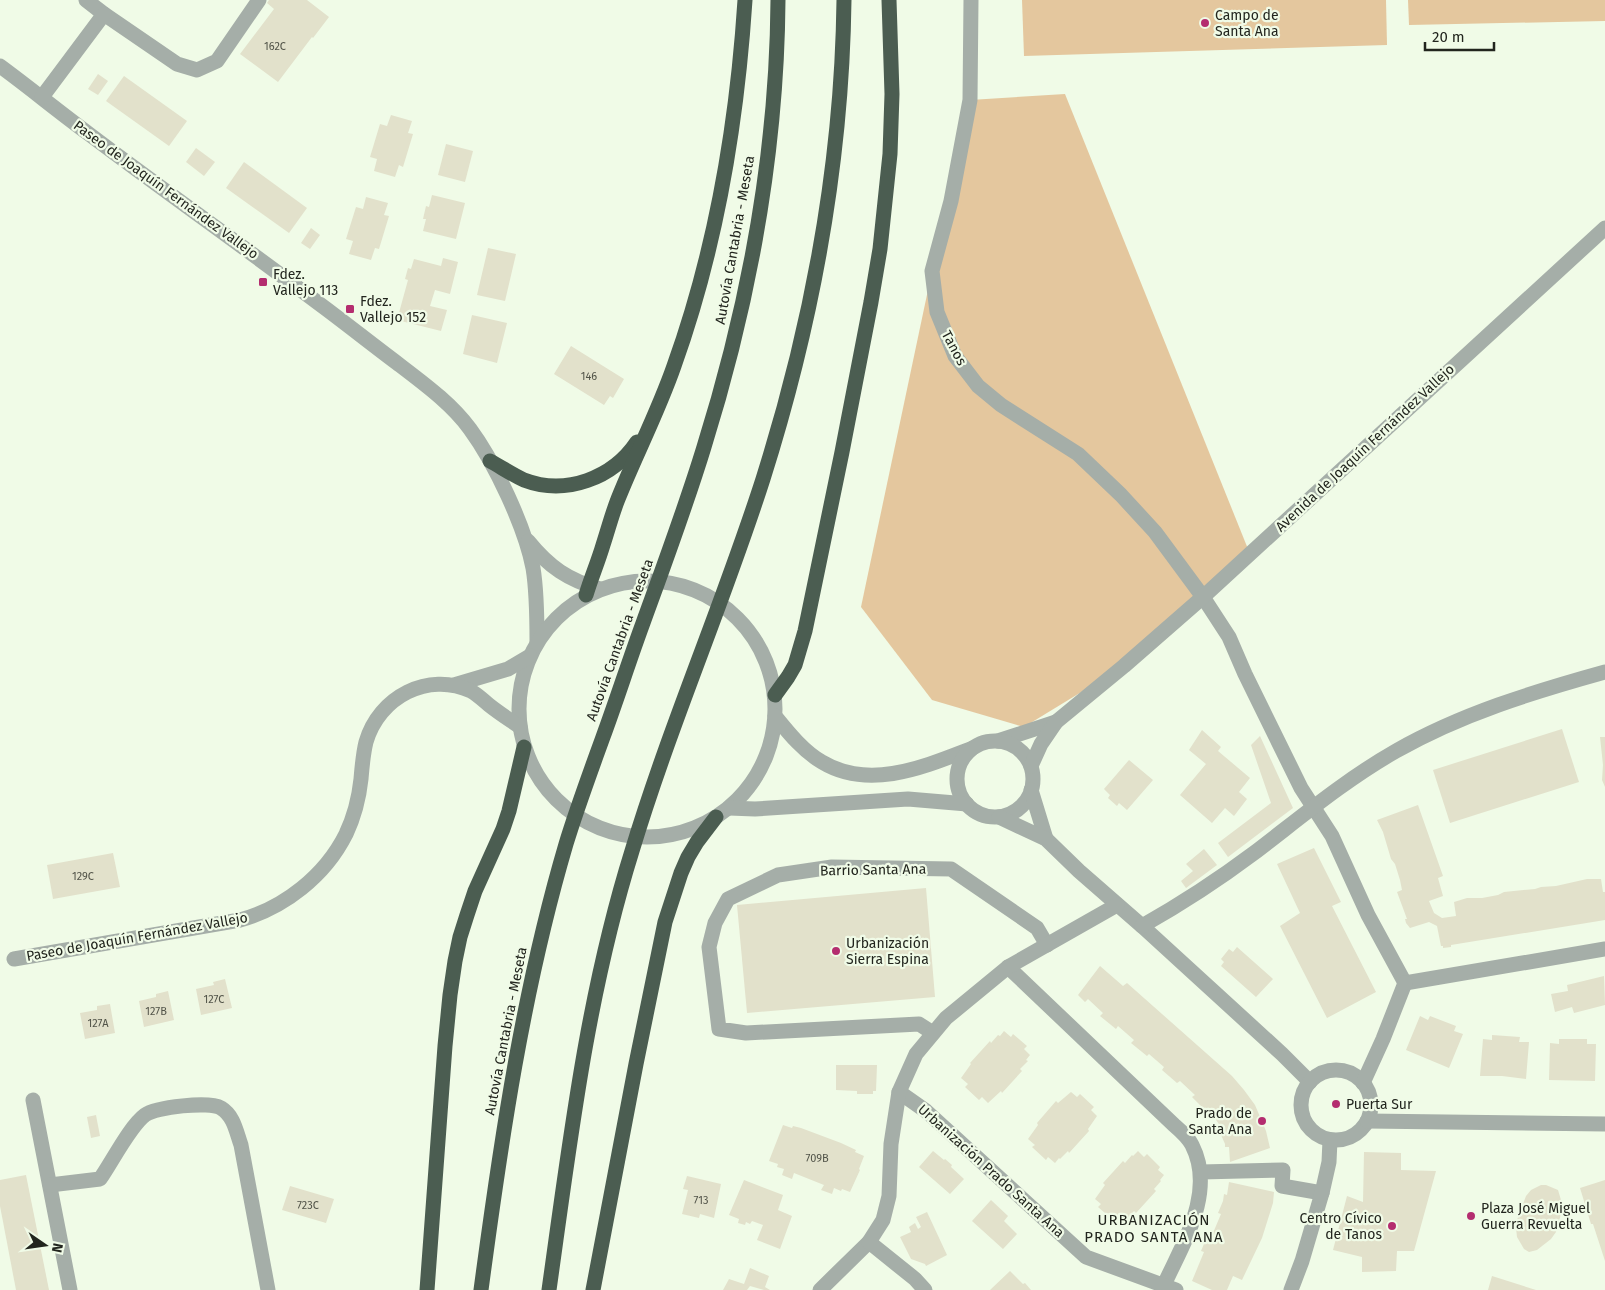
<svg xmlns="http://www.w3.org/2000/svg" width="1605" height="1290" font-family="'Fira Sans',sans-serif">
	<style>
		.green { fill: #e4c79e }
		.building { fill: #e2e1cb }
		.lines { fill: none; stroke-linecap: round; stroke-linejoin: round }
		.minor { stroke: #a5aea8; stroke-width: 15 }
		.highway { stroke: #4b5d51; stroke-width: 15 }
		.poi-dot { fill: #b42d6f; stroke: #f0fbe7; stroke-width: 2 }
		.labels { text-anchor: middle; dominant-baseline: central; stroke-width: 4.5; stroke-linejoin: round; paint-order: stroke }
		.number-label { font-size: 11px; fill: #525449 }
		.poi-label { font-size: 14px; fill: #22251e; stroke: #f0fbe7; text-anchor: start }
		.street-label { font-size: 14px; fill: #22251e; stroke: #f0fbe7 }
		.neighbourhood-label { font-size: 15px; letter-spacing: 1px; fill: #22251e; stroke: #f0fbe7 }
	</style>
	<rect width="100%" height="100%" fill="#f0fbe7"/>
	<g class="green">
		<path d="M1022,0H1386L1387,45L1024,56Z"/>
		<path d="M1408,0H1605V21L1409,25Z"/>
		<path d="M1065,94L1250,554L1124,666L1024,727L932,700L861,607L932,271L970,100Z"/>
	</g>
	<g class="building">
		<path d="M269,0H307L329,17L313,38L312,37L278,82L240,54L274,9L267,3Z"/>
		<path d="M98,74L108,81L98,95L88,89Z"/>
		<path d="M124,76L187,121L169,146L106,101Z"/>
		<path d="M391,115L412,121L408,133L413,134L403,167L399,165L395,177L374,171L377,159L370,157L380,124L387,126Z"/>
		<path d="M446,144L473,151L465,182L438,175Z"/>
		<path d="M196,148L215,162L204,176L186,162Z"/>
		<path d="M244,162L307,208L289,233L226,188Z"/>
		<path d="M432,195L465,203L456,239L423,231L426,219H423L426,206L429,207Z"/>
		<path d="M366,197L388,203L384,215L389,216L379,249L375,248L371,260L349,254L353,241L346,239L356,207L363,209Z"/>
		<path d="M311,228L320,235L310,249L301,243Z"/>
		<path d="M488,248L516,254L505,301L477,295Z"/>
		<path d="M443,258L458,262L450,294L435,290L430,306L447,310L441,331L397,320L408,280L405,279L408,268L411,269L414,259L441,266Z"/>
		<path d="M472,315L507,323L497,363L463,354Z"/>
		<path d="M571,346L624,379L613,398L610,396L604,405L554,374Z"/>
		<path d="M1562,729L1579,782L1450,823L1433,770Z"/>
		<path d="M1202,730L1221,747L1218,751L1250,778L1239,792L1247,799L1234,816L1225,808L1212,823L1180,795L1206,764L1189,750Z"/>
		<path d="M1260,736L1293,808L1228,857L1218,843L1271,803L1251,745Z"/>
		<path d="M1600,737H1605V787L1602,780L1603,765Z"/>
		<path d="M1129,760L1153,780L1127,810L1119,803L1117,806L1108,798L1110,795L1104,789Z"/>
		<path d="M1418,805L1443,876L1438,878L1443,896L1429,901L1434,913L1442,918L1456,916L1454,902L1467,898H1482L1498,895L1504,892L1535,889L1541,887L1556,886L1587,879H1601L1603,892H1605V920L1451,945V947L1443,948V946H1441L1437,926L1429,922L1410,928L1406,923L1405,919H1407L1397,892L1402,890L1400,880L1395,864L1391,859L1383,832L1377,820Z"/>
		<path d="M1314,848L1341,902L1332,906L1376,992L1327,1018L1280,926L1300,913L1277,864Z"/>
		<path d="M1204,849L1217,865L1186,888L1181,881L1193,871L1186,864Z"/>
		<path d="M113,853L120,887L53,899L47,865Z"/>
		<path d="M926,888L935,997L747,1013L737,905Z"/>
		<path d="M1237,947L1273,979L1256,997L1221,966L1224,962L1221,959L1229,949L1233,952Z"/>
		<path d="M1100,966L1123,986L1127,983L1232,1076L1244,1090L1255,1105L1266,1131L1270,1148L1230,1162L1229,1147H1225V1144L1218,1128L1221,1127L1209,1110L1207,1112L1192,1097L1195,1095L1180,1081L1177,1083L1162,1070L1164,1067L1149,1054L1147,1056L1131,1043L1134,1040L1118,1026L1116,1029L1100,1016L1103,1013L1088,999L1085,1002L1078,995Z"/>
		<path d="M1604,976L1605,1005L1574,1013L1572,1007L1555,1012L1551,994L1568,991L1567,985Z"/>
		<path d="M225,979L232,1008L201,1015L196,989L214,985L213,982Z"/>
		<path d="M168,991L174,1020L144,1027L139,1001L156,997V994Z"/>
		<path d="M110,1004L115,1033L85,1039L80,1013L97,1010V1006Z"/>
		<path d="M1420,1016L1428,1020L1430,1016L1456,1026L1454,1031L1463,1034L1449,1068L1406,1050Z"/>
		<path d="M1004,1031L1011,1037L1013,1034L1027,1046L1024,1049L1030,1055L1026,1060L1028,1061L1020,1069L1022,1071L1002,1093L1001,1091L988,1103L982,1097L979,1100L965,1087L968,1084L961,1078L971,1064L970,1063L990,1041L991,1043L998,1035L1000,1036Z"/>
		<path d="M1492,1035L1520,1037L1519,1042H1529L1526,1079L1502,1076H1480L1483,1039L1492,1040Z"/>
		<path d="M1559,1039H1587V1044H1596L1595,1081L1549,1080L1550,1043L1559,1044Z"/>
		<path d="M836,1065H877L876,1091H873V1094H857V1091L836,1090Z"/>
		<path d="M1071,1092L1077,1097L1080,1094L1094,1107L1091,1110L1097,1116L1088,1129L1089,1131L1069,1153L1068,1151L1060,1159L1059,1158L1055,1163L1048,1157L1046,1160L1032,1147L1035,1145L1028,1139L1038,1125L1037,1123L1056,1101L1058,1103Z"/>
		<path d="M96,1115L100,1136L91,1138L87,1117Z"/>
		<path d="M783,1125L792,1128L793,1126L801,1128L841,1143L856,1150L855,1152L864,1156L859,1169L860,1170L850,1192L842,1189L841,1191L834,1188L832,1194L821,1190L824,1185L794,1173L792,1179L782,1175L784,1169L777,1167L778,1164L769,1161Z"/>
		<path d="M933,1151L944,1160L945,1159L952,1165L951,1167L964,1179L950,1194L919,1167Z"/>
		<path d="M1138,1151L1144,1157L1147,1154L1160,1167L1158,1170L1164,1175L1160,1180L1161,1181L1154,1189L1156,1191L1136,1213L1134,1211L1127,1219L1126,1218L1121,1223L1115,1217L1113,1220L1098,1207L1101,1204L1095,1199L1105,1185L1103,1183L1123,1161L1125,1163L1132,1155L1133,1156Z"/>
		<path d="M1364,1152L1401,1153V1170L1436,1171L1414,1251H1397L1396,1271L1362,1272V1257L1333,1250L1347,1196L1363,1202Z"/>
		<path d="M26,1175L49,1290H16L0,1206V1180Z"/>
		<path d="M687,1176L721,1184L714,1218L700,1214L699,1218L682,1214L688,1190L683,1189Z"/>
		<path d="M744,1180L783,1195L778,1210L792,1216L780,1249L757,1240L763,1225L752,1221L750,1224L746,1222L745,1225L738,1223L739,1219L729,1215Z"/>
		<path d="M1605,1180V1261L1593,1224H1591L1580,1188Z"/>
		<path d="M1229,1182L1274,1192L1273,1203L1262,1238L1242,1280L1233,1276L1227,1290H1212L1192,1281L1204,1252L1201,1251L1209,1232L1213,1233L1221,1214L1218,1213L1223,1201L1224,1194L1227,1195Z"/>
		<path d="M1541,1185H1546L1558,1190L1561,1200V1214L1556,1232L1551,1239L1537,1250L1529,1252L1524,1249L1517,1237L1516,1228L1517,1220L1526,1196L1531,1190Z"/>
		<path d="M290,1186L334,1199L326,1223L282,1210Z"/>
		<path d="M991,1200L1008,1216L1004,1221L1017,1234L1003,1249L972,1221Z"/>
		<path d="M927,1212L947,1255L926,1266L925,1264L911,1259L900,1237L911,1232L909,1227L915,1223L918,1229L921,1227L916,1217Z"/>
		<path d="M750,1268L769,1276L765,1287L770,1290H764L750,1286L747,1290H723L729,1279L744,1284Z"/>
		<path d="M1010,1271L1023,1284L1025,1283L1031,1290H990Z"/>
		<path d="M1492,1276L1536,1290H1488Z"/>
	</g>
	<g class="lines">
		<g class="minor">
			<path d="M86,0L104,14L177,64L197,70L217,61L259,0"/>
			<path d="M971,0L970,100L951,201L932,271L937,312L955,356L978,386L1001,405L1078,454L1121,495L1155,532L1203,597L1229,637L1245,674L1301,788L1332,836L1368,915L1405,983"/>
			<path d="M0,66C30,88 59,112 89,134C167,193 247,249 325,308C349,326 373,345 397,363C423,383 451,403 470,429C495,463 525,527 533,568C537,592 537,618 537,642"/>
			<path d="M42,97L104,14"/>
			<path d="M528,541C549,567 568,580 600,589"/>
			<circle cx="647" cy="709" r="128"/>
			<path d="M454,685L508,669L530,656"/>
			<path d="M775,716C788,732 803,751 822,762C870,791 926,766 973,748"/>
			<path d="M998,741L1056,722"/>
			<circle cx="995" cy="779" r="38"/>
			<path d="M1031,766L1041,744L1056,722L1124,666L1203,597L1605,228"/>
			<path d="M1031,790L1046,839"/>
			<path d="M729,808L755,809L908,799L967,804"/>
			<path d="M999,817L1046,839L1079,871L1142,926L1282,1054L1310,1082"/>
			<path d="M1142,926C1181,904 1218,880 1254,853C1300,818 1345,780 1396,751C1461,714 1533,692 1605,672"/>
			<path d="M14,959L240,920C284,908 325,876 346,834C354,817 359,798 361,779C362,767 363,754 366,742C379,697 428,671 471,691C478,695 483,700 489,705C499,713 510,720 520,727"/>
			<path d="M1008,967L1174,1125C1181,1131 1188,1137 1192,1145C1216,1192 1183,1243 1164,1285"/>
			<path d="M1405,983L1605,949"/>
			<path d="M933,1033L919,1024L746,1033L719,1029L709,947L715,923L728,899L778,875L832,867L951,869L1037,928L1047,945"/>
			<circle cx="1336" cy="1105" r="35"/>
			<path d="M1363,1083L1383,1039L1405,983"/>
			<path d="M899,1092L926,1111L1086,1257L1176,1290"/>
			<path d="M33,1100L70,1290"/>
			<path d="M1367,1121L1605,1124"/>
			<path d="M1201,1172L1283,1170L1282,1186L1322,1193"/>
			<path d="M50,1185L100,1179C112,1162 130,1126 145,1115C156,1107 209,1101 221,1108C234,1116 236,1131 241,1145L268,1290"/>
			<path d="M820,1290L869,1242"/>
			<path d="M925,1290L915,1279L869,1242L883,1220L889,1196L891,1144L899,1092L916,1054L946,1018L1008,967L1117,905"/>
			<path d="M1291,1290L1302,1261L1322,1193L1329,1162L1330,1140"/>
		</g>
		<g class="highway">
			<path d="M490,461C501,467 513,475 524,480C566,496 613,478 637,442"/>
			<path d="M586,595C591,578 598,562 603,545C608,530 612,514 618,499C636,454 658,412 674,366C716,249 737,124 745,0"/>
			<path d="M775,695L788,677L795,665L805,631L842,452L871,302L880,249L890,154L892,94L889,0"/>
			<path d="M427,1290L445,1046L450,995L455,961L460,937L467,915L475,891L503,829L509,811L524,747"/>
			<path d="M481,1290C501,1140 523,990 566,844C577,808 590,773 603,737C617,699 629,661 643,623C664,565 686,506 704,447C749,303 777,151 778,0"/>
			<path d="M549,1290C570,1141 587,995 632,851C670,725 723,604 763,479C812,324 842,163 844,0"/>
			<path d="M593,1290L636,1064L665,922L681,873L688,857L697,842L716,817"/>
		</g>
	</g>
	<g class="poi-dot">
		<circle cx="1205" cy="23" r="5"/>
		<rect x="258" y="277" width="10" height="10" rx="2.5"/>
		<rect x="345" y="304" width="10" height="10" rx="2.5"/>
		<circle cx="836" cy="951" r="5"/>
		<circle cx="1336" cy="1104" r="5"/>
		<circle cx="1262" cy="1121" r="5"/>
		<circle cx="1471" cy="1216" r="5"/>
		<circle cx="1392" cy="1226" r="5"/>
	</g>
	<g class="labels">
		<g class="number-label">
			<text x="275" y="46">162C</text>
			<text x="589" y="376">146</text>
			<text x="83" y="876">129C</text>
			<text x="214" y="999">127C</text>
			<text x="156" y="1011">127B</text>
			<text x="98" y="1023">127A</text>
			<text x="817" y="1158">709B</text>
			<text x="701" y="1200">713</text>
			<text x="308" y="1205">723C</text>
		</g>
		<g class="poi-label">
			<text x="1215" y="15">Campo de<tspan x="1215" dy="16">Santa Ana</tspan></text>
			<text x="273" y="274">Fdez.<tspan x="273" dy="16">Vallejo 113</tspan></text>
			<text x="360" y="301">Fdez.<tspan x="360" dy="16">Vallejo 152</tspan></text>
			<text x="846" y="943">Urbanización<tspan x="846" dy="16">Sierra Espina</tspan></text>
			<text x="1346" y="1104">Puerta Sur</text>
			<text x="1252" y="1113" text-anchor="end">Prado de<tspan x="1252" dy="16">Santa Ana</tspan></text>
			<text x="1481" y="1208">Plaza José Miguel<tspan x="1481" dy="16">Guerra Revuelta</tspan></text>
			<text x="1382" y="1218" text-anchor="end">Centro Cívico<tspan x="1382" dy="16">de Tanos</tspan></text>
		</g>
		<g class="street-label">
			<text transform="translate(166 190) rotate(36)">Paseo de Joaquín Fernández Vallejo</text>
			<text transform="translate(735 240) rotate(-80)">Autovía Cantabria - Meseta</text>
			<text transform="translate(954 348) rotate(62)">Tanos</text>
			<text transform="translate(1365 448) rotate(-43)">Avenida de Joaquín Fernández Vallejo</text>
			<text transform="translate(620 640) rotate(-70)">Autovía Cantabria - Meseta</text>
			<text transform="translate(873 870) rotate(-1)">Barrio Santa Ana</text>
			<text transform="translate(137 937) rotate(-10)">Paseo de Joaquín Fernández Vallejo</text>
			<text transform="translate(506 1031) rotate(-79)">Autovía Cantabria - Meseta</text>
			<text transform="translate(991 1171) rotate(42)">Urbanización Prado Santa Ana</text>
		</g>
		<g class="neighbourhood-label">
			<text x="1154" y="1220">URBANIZACIÓN<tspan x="1154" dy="17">PRADO SANTA ANA</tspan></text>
		</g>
	</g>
	<g transform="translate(45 1245) rotate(103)" stroke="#f0fbe7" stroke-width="4" paint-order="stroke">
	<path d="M0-4L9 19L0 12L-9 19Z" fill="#22251e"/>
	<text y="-8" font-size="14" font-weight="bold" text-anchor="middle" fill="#22251e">N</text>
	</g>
	<path d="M1425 42v8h69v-8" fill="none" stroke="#22251e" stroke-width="2.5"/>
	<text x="1432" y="42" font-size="15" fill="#22251e" stroke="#f0fbe7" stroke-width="4" paint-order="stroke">20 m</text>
</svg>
